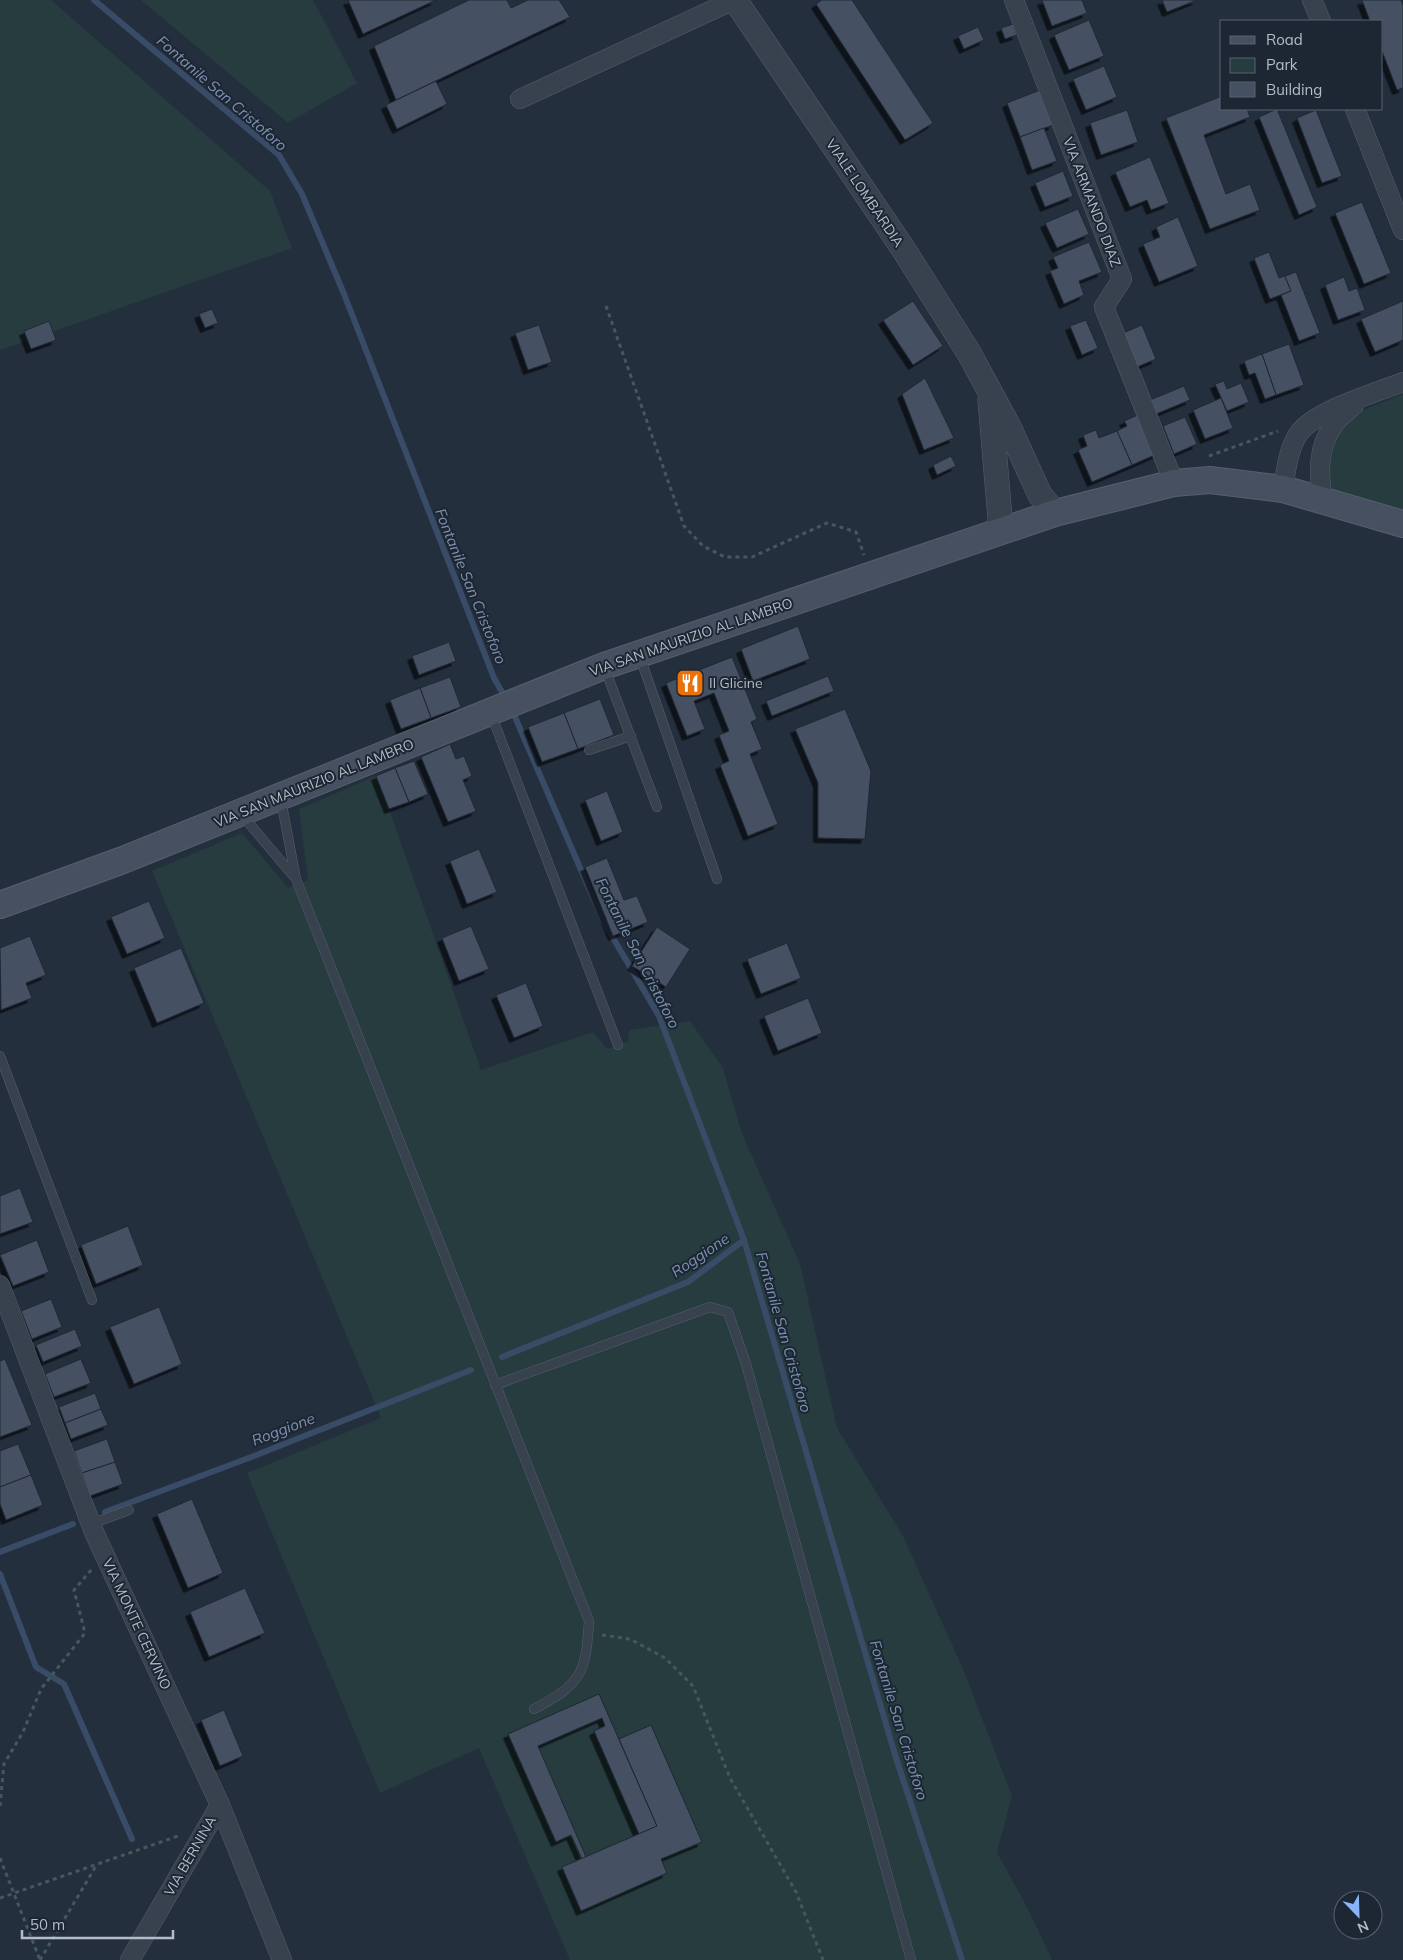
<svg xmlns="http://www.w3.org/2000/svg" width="1403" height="1960" font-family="Mulish,sans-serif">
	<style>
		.green { fill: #263c3f }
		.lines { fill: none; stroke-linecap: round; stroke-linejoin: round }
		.stream { stroke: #394c67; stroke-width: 6 }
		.building { fill: #455162; stroke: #1f2835; filter: url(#shadow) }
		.service-casing { stroke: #565f6c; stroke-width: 10 }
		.minor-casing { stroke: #565f6c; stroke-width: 20 }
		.tertiary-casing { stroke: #565f6c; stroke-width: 25 }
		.secondary-casing { stroke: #565f6c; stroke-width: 28 }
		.path { stroke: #44595c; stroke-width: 3; stroke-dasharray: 4 4; stroke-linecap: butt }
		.service { stroke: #38414e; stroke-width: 9 }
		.minor { stroke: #38414e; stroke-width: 19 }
		.tertiary { stroke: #38414e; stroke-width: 24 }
		.secondary { stroke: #465061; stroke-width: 26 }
		.labels { text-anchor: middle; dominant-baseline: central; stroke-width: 4; stroke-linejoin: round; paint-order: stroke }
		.street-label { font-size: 14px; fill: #b4bcc9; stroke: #1d2633 }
		.poi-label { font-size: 14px; fill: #b4bcc9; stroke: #1d2633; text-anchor: start }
		.water-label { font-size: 15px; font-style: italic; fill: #7c92b1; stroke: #1d2633 }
	</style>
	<defs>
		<filter id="shadow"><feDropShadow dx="-4.5" dy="4.5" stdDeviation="0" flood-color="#0009"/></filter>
	</defs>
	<rect width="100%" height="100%" fill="#242f3e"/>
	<g class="green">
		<path d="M0,0H51L270,191L292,248L0,350Z"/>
		<path d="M141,0H313L357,83L288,123Z"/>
		<path d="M1403,394V516L1337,498L1328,481L1325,455L1349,416Z"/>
		<path d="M376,776L389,809L481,1070L593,1032L607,1049L628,1041L629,1030L690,1021L723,1068L742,1134L800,1264L837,1428L903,1536L963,1669L1012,1796L997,1852L1030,1913L1052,1960H570L479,1748L380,1793L247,1473L381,1418L152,871L242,833L288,888L308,880L299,809Z"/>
	</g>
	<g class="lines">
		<g class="stream">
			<path d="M94,0L279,155L302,194L344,294L494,678L506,699"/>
			<path d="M512,710L603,921L659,1016L744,1240L896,1758L962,1960"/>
			<path d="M502,1357L688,1282L744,1240"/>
			<path d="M105,1512L254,1456L471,1370"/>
			<path d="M0,1552L73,1524"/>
			<path d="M0,1574L36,1667L64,1684L132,1839"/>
		</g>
	</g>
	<g class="building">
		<path d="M348,0H436L363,34Z"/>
		<path d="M469,0H507L511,8L528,0H559L570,17L396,100L374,46Z"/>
		<path d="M822,0H852L933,123L905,140L816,4Z"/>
		<path d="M1042,0H1082L1087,13L1052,26Z"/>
		<path d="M1162,0H1197L1167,12Z"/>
		<path d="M1362,0H1401L1403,5V88L1397,90L1382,51V21H1370Z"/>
		<path d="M1089,20L1104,56L1069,70L1054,35Z"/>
		<path d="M1013,24L1017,35L1005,39L1001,28Z"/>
		<path d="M978,27L984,40L964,49L958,36Z"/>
		<path d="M1104,66L1117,97L1086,110L1073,79Z"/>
		<path d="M436,81L447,104L397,129L386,105Z"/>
		<path d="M1040,90L1053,125L1020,137L1007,103Z"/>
		<path d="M1222,96V109H1247L1250,117L1204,135L1226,194L1250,184L1260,210L1210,229L1166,118Z"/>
		<path d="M1277,109L1317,207L1299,215L1259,117Z"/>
		<path d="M1127,110L1138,142L1101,155L1090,123Z"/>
		<path d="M1316,110L1342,176L1322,183L1297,118Z"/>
		<path d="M1044,128L1057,161L1032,170L1020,137Z"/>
		<path d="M1150,157L1169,203L1151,210L1147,200L1130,207L1115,172Z"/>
		<path d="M1063,171L1073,196L1045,207L1035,183Z"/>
		<path d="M1362,202L1391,273L1364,284L1335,213Z"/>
		<path d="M1078,209L1089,234L1057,248L1045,223Z"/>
		<path d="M1178,217L1198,266L1159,282L1143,244L1160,237L1156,227Z"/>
		<path d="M1089,242L1102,272L1079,281L1084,295L1064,304L1050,271L1058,268L1053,257Z"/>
		<path d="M1269,252L1279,278L1285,276L1291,291L1270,299L1254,258Z"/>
		<path d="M1296,272L1320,333L1299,341L1281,295L1291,291L1285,276Z"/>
		<path d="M1344,277L1349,291L1357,288L1365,310L1338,320L1325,285Z"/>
		<path d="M913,301L943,346L913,365L883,320Z"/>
		<path d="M1403,301V340L1375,352L1361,319Z"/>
		<path d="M212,309L218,323L205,328L199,314Z"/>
		<path d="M1086,320L1098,348L1082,355L1070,326Z"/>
		<path d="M49,321L56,340L31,349L24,331Z"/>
		<path d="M539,325L552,362L528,370L515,333Z"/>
		<path d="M1142,325L1156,359L1137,367L1123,333Z"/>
		<path d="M1289,344L1304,385L1276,395L1262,354Z"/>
		<path d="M1262,354L1276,395L1265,399L1255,373L1249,375L1244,361Z"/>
		<path d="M925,378L954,438L924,450L902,394Z"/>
		<path d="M1224,381L1227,389L1241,383L1249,402L1227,411L1215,384Z"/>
		<path d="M1184,386L1190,400L1156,414L1150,400Z"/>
		<path d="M1221,398L1233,428L1205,439L1193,410Z"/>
		<path d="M1140,414L1157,454L1132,465L1117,431L1127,426L1124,421Z"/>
		<path d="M1185,417L1197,444L1174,454L1163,426Z"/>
		<path d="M1096,430L1099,438L1117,431L1132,465L1092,482L1078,450L1087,446L1083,435Z"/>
		<path d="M951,456L956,466L937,475L933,465Z"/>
		<path d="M798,626L810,659L753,681L741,649Z"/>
		<path d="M449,642L456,661L419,675L412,656Z"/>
		<path d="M732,657L757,719L751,722L762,749L750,754L778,824L748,836L720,765L729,761L719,735L729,731L714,693L694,701L705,729L687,736L666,683Z"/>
		<path d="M828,676L834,691L772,716L766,701Z"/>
		<path d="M450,677L461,707L431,718L420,688Z"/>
		<path d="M420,688L431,718L401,729L390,700Z"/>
		<path d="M600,699L614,735L578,749L564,713Z"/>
		<path d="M845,709L871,771L865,839L818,838V783L795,729Z"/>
		<path d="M564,713L578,749L542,762L528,727Z"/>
		<path d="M450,744L456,759L464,756L472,776L463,780L476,811L448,822L421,757Z"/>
		<path d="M414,761L428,794L409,802L395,768Z"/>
		<path d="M395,768L409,802L389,809L376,776Z"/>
		<path d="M607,791L623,832L601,841L585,800Z"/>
		<path d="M479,849L497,892L467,904L450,861Z"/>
		<path d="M607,858L624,900L637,896L648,922L613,936L585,867Z"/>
		<path d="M149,901L165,938L127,954L111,917Z"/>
		<path d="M471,926L489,969L459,981L442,938Z"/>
		<path d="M657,927L690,949L666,987L632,966Z"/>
		<path d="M30,936L46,975L26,983L32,998L1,1010L0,948Z"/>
		<path d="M787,943L801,978L761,994L747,959Z"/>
		<path d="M181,948L204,1003L157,1023L134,968Z"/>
		<path d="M526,983L543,1026L514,1038L496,995Z"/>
		<path d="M808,998L822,1033L778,1051L764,1016Z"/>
		<path d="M20,1188L33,1222L0,1234V1196Z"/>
		<path d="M128,1226L143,1265L96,1284L81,1245Z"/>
		<path d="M37,1240L49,1272L13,1286L0,1255Z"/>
		<path d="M51,1299L62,1327L32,1339L21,1311Z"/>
		<path d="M159,1307L182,1364L134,1384L110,1327Z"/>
		<path d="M75,1329L82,1346L43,1362L36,1345Z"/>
		<path d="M5,1359L32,1425L0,1437V1361Z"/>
		<path d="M81,1359L91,1383L54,1397L45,1374Z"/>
		<path d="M95,1393L101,1409L65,1423L59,1407Z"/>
		<path d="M101,1409L108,1425L71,1439L65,1423Z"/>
		<path d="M107,1439L115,1462L82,1473L74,1451Z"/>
		<path d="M18,1444L31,1475L0,1487V1451Z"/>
		<path d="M115,1462L123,1484L90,1496L82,1473Z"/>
		<path d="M31,1475L43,1505L6,1520L0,1504V1487Z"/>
		<path d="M192,1499L223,1573L188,1588L157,1514Z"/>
		<path d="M245,1588L265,1633L209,1657L190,1612Z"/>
		<path d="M599,1694L657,1826L639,1834L594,1731L605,1726L602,1718L538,1746L586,1857L582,1859L571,1835L556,1842L508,1734Z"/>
		<path d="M224,1710L243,1756L220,1766L201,1720Z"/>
		<path d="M651,1725L702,1842L661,1859L667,1873L581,1911L562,1867L657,1826L619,1739Z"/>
	</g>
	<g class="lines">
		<defs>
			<g id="service">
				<path d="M640,657L717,879"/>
				<path d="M605,669L657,807"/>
				<path d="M491,714L618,1045"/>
				<path d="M589,750L631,736"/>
				<path d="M242,815L296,879L281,800"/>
				<path d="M296,879L589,1621C586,1674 581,1684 534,1709"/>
				<path d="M0,1056L92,1300"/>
				<path d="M495,1385L710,1307L728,1312L746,1364L911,1960"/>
				<path d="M91,1524L129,1510"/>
			</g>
			<g id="minor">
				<path d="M1014,0L1122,279L1104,307L1174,483"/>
				<path d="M1312,0L1321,21"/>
				<path d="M520,99L734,0"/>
				<path d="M1355,109L1403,230"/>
				<path d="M1283,489C1286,471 1288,449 1299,433C1316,410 1375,393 1403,382"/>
				<path d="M1322,500C1319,472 1317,448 1334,424C1339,417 1347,411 1354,405"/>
				<path d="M0,1285L94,1532L220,1805L282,1960"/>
				<path d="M130,1960L220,1805"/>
			</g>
			<g id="tertiary">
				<path d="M735,0L904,250L969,353L1009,427L1040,495L1055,513"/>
				<path d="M990,400L1001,530"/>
			</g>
			<path id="secondary" d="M0,905L123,860L604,666L1055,513L1174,483L1210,480L1283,489L1403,524"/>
		</defs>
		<use href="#service" class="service-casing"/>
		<use href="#minor" class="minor-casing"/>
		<use href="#tertiary" class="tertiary-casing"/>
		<use href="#secondary" class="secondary-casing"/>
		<g class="path">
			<path d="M606,306L684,526L703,546L725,557H752L827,523L856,532L864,555"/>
			<path d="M1209,456L1278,431"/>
			<path d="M602,1635L630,1639L665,1658L693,1686L730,1778L796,1892L823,1960"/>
			<path d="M0,1806L4,1764L23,1732L41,1689L85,1633L74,1590L92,1569"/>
			<path d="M0,1858L40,1960"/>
			<path d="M0,1898L181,1835"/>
			<path d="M40,1960L96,1866"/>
		</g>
		<use href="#service" class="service"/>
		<use href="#minor" class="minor"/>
		<use href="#tertiary" class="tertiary"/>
		<use href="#secondary" class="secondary"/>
	</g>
	<defs>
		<symbol id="restaurant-square" viewBox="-11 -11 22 22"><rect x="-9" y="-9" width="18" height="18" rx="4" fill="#e8710a" stroke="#1d2633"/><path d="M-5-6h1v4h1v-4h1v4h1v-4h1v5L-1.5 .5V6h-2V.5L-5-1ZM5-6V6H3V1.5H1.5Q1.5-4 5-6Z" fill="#fff"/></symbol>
	</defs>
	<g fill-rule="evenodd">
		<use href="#restaurant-square" x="674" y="667" width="32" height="32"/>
	</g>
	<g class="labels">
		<g class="street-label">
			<text transform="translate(865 193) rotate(56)">VIALE LOMBARDIA</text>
			<text transform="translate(1092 202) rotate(69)">VIA ARMANDO DIAZ</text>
			<text transform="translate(691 637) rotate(-19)">VIA SAN MAURIZIO AL LAMBRO</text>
			<text transform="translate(314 783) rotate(-22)">VIA SAN MAURIZIO AL LAMBRO</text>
			<text transform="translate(137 1624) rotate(65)">VIA MONTE CERVINO</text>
			<text transform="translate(190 1856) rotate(-60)">VIA BERNINA</text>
		</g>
		<g class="poi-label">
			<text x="709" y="683">Il Glicine</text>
		</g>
		<g class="water-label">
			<text transform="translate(222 93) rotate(41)">Fontanile San Cristoforo</text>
			<text transform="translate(471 586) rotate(68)">Fontanile San Cristoforo</text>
			<text transform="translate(638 953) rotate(63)">Fontanile San Cristoforo</text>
			<text transform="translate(700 1255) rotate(-34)">Roggione</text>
			<text transform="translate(784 1332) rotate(74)">Fontanile San Cristoforo</text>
			<text transform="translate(283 1429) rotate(-21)">Roggione</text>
			<text transform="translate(899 1720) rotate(73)">Fontanile San Cristoforo</text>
		</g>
	</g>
	<rect x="1220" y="20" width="162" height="90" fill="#1d2633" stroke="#59626f"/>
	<rect x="1230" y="36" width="25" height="8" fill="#465061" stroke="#59626f"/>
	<text x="1266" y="45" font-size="15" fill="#b4bcc9">Road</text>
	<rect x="1230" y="58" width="25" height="15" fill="#263c3f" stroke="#59626f"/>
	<text x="1266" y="70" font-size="15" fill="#b4bcc9">Park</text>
	<rect x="1230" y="82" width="25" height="15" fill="#455162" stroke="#59626f"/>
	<text x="1266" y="95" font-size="15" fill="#b4bcc9">Building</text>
	<g transform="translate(1358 1915) rotate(157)"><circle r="24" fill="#1d2633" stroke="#59626f"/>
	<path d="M0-4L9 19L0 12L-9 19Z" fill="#8ab4f8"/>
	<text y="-8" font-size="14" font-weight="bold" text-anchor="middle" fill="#b4bcc9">N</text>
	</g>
	<path d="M22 1930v8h151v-8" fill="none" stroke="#b4bcc9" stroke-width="2.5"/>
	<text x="30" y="1930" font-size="15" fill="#b4bcc9" stroke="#1d2633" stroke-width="4" paint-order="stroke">50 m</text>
</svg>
